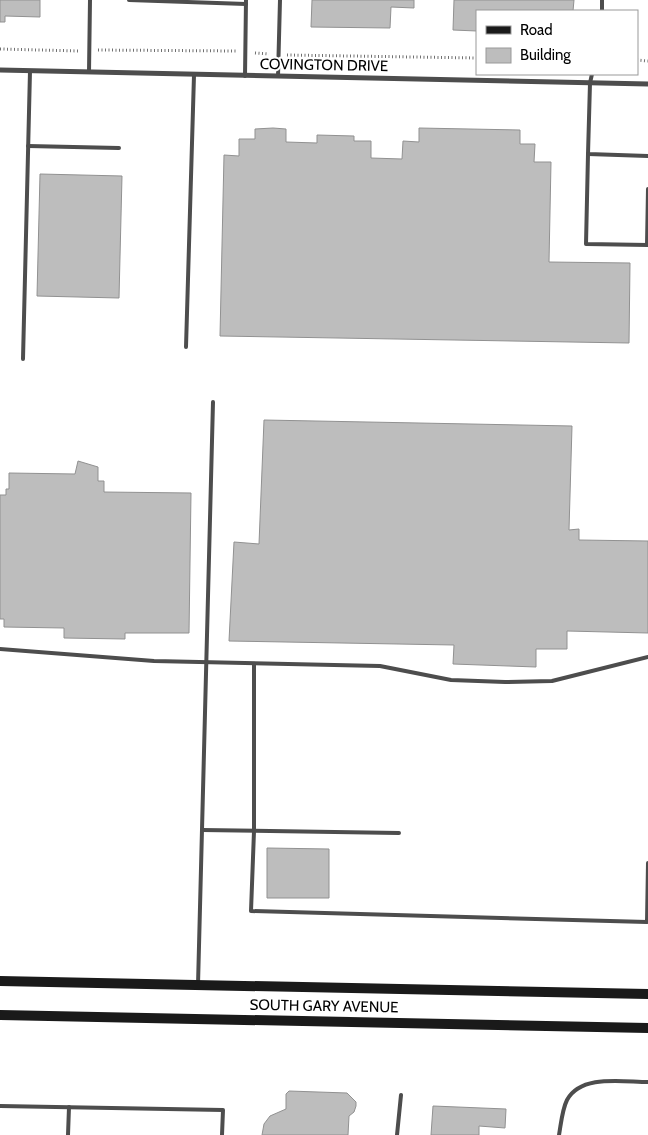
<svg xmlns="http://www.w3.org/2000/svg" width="648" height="1135" font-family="Cabin,sans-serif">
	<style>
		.building { fill: #bdbdbd; stroke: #919191 }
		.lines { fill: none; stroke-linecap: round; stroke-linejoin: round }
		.path { stroke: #6f6f6f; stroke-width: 3; stroke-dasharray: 1 2.5; stroke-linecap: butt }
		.lane { stroke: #4d4d4d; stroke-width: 4 }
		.street { stroke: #4d4d4d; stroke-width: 5 }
		.secondary { stroke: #1a1a1a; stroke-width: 10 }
		.labels { text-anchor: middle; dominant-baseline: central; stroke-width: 4; stroke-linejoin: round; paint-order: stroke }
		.street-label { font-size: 15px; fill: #000; stroke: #fff }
	</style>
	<rect width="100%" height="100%" fill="#fff"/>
	<g class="building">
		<path d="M0,0H40V17L5,16V22H0Z"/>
		<path d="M312,0H414V8L391,7L390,28L311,27Z"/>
		<path d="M454,0H574L573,11H477V31L453,30Z"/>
		<path d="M419,128L520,130V144H535L534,162H551L549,262L630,263L629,343L220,336L224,155L239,156V139H255V129L273,128L286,129V142L317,143V135L354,136V141H371V158L402,159L403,141L419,142Z"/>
		<path d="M40,174L122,176L119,298L37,296Z"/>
		<path d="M264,420L572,426L569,530L579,529V540L648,541V633L567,631V649H536V667L453,664L454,645L229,641L234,542L259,544Z"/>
		<path d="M78,461L98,467V481H104V492L191,493L189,633H125V639L64,638V628L4,627V619H0V495H6V489H9V473L75,474Z"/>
		<path d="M267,848L329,849V898H267Z"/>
		<path d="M289,1091L347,1093L356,1102V1106L354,1112L349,1116L348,1135H262L264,1124L270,1116L286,1109V1094Z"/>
		<path d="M433,1106L506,1109L505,1128L479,1126V1135H431Z"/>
	</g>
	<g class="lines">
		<g class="path">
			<path d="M0,49L79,51"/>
			<path d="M98,50L236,51"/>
			<path d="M255,53L269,54"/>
			<path d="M287,55L477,58"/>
			<path d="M637,60L648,61"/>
		</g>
		<g class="lane">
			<path d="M129,0L246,4"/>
			<path d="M602,11V0"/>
			<path d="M89,72L90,0"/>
			<path d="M592,74L590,83L588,154L648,156"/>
			<path d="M245,76L246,0"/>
			<path d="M278,76L280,0"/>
			<path d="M28,146L119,148"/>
			<path d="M588,154L586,244L648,245"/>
			<path d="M647,245L648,189"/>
			<path d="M186,347L194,75"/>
			<path d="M23,359L30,71"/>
			<path d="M0,649L154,661L380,666L451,680L505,682L552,681L648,657"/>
			<path d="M254,664V831L251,911L647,922L648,863"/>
			<path d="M202,830L399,833"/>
			<path d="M198,985L213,402"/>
			<path d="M0,1106L223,1110L222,1135"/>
			<path d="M68,1135L69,1107"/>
			<path d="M397,1135L401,1095"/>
			<path d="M559,1135C561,1124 562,1110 567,1100C581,1074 623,1082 648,1082"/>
		</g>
		<path class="street" d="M0,70L648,84"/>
		<g class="secondary">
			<path d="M0,981L648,994"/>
			<path d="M0,1015L648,1028"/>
		</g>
	</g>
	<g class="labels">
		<g class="street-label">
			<text transform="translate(324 65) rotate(1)">COVINGTON DRIVE</text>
			<text transform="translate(324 1006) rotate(1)">SOUTH GARY AVENUE</text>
		</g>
	</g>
	<rect x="476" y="10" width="162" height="65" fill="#ffffff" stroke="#999999"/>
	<rect x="486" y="26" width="25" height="8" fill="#1a1a1a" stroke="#999999"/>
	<text x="520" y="35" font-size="15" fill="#000000">Road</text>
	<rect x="486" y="48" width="25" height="15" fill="#bdbdbd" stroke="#999999"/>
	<text x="520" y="60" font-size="15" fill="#000000">Building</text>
</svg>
